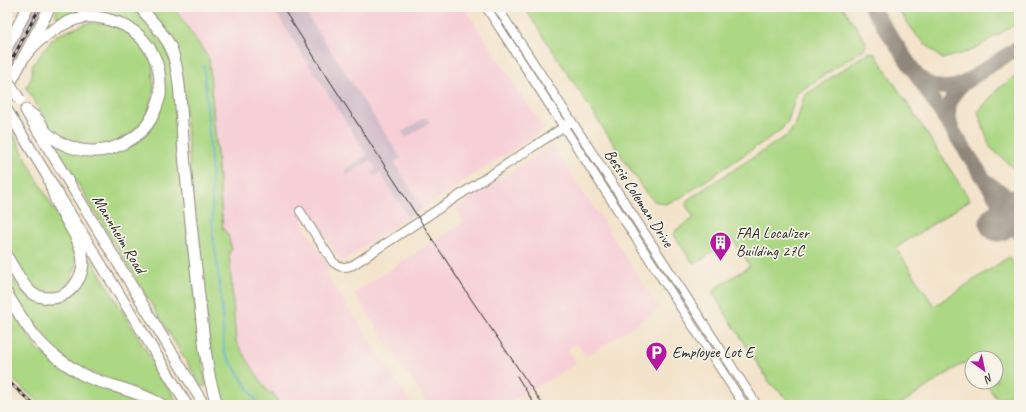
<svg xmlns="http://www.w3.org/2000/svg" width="1026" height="412" font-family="Caveat,sans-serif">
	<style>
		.built { fill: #f6cfd7 }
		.industrial { fill: #d1bdc9 }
		.green { fill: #acd783; stroke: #6c8157 }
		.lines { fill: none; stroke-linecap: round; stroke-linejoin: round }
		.stream { stroke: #61aeda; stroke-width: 1.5 }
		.taxiway { stroke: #8f877a; stroke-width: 15 }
		.runway { stroke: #8f877a; stroke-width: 37 }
		.minor-casing { stroke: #8f877a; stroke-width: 10 }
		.major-casing { stroke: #8f877a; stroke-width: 12 }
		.highway-casing { stroke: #8f877a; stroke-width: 13 }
		.minor { stroke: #fff; stroke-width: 8 }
		.major { stroke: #fff; stroke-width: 10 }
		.highway { stroke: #fff; stroke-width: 11 }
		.tram { stroke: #2b2b2b; stroke-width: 1 }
		.rail-casing { stroke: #2b2b2b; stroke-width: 3 }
		.rail { stroke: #f7f3e8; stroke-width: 1.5; stroke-dasharray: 4.5; stroke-linecap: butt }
		.major-bridge-casing { stroke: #8f877a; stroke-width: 12; stroke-linecap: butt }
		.major-bridge { stroke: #fff; stroke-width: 10 }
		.labels { text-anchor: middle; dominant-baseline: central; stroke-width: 3.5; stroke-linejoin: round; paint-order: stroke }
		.street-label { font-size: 16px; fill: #2b2b2b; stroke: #f7f3e8 }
		.poi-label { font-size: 16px; fill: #2b2b2b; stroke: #f7f3e8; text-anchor: start }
	</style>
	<rect width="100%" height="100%" fill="#f7f3e8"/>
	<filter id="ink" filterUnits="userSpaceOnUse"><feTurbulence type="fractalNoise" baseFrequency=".025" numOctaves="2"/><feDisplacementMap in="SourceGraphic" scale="8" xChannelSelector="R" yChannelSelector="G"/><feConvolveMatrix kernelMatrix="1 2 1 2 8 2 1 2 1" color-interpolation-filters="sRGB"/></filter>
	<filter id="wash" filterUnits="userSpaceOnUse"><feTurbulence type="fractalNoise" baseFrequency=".012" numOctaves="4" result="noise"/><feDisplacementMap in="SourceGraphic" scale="16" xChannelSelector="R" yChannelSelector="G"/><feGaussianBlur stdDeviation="0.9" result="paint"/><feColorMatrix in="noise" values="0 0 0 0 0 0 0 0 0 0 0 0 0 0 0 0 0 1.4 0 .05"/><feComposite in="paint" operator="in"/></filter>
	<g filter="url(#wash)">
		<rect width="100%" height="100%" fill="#f3e3ca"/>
		<g class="built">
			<path d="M174,7H272L367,155L344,171L347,175L371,160L376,169L371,172L374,176L380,173L408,217L342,261L311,215L301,221L330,268L325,272L412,405H280L272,393L269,394L236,342L228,235L223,228L209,59Z"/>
			<path d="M302,7H464L544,129L423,208L394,162L401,158Z"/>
			<path d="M552,145L595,210H596L602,218L605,225L660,309L587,356L576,344L568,349L576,363L546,382L524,393L505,405H428L354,293L464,222L455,208Z"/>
		</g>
		<g class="industrial">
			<path d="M34,7H42L26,35L7,75V57Z"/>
			<path d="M272,7H302L401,158L394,162L423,208L408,217L380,173L374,177L371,172L376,169L371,160L347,175L344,170L367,155Z"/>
			<path d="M426,117L430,122L406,138L402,132Z"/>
		</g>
		<g class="green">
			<path d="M58,7H133L166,48L172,67L198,331L206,386L202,387L53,143L98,156L118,152L135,143L165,76L141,32L120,17L95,13L57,18L56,11Z"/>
			<path d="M146,7H174L209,59L223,228L228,235L232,250L229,252L236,342L269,394L272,392L280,405H222L216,387L211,358L191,178L182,78Z"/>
			<path d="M524,7H843L866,42V46L864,49L797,93L788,121L781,130L680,198L665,204L654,201L645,192Z"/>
			<path d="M896,7H1019V22L971,51L942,59L918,37Z"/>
			<path d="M88,23L113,25L137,40L152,63L154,90L146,118L129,135L110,145L83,144L66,139L50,127L26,87L32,77V66L55,36Z"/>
			<path d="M871,52L875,54L970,200L896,248L934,306L1009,257L1019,272V386L1011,389L1012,393C1009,395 1004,399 1000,399C995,400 988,386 985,382H996V358H972V366L967,363L962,364L899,405H794L776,389L770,383L713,294L714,291L716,288L750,266L733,239L696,263L692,262L674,235L676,230L694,218L686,205L687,200L789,134L797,121L804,96L867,53Z"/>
			<path d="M1019,74V167L1016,168L1012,167L990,147L978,112L1000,87Z"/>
			<path d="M8,123L19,144L24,155L64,228L75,249L76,266L70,281L57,291H42L28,282L7,245Z"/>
			<path d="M90,257L179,405H169L155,397L76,367L47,346L27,319L7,285V268L18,287L33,301L57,303L73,296L86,280Z"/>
			<path d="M7,302L36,348L63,370L85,381L134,398L152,405H41L7,374Z"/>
		</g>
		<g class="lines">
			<path class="stream" d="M204,66L211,160L213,239L215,247L222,307L224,352L259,405"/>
			<g class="taxiway">
				<path d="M871,7L916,74L1019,233"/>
				<path d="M919,77C932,89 948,90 964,83C951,94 945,109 951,126"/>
				<path d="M964,83L1019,47"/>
				<path d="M991,185L1007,196L1019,198"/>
			</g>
			<path class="runway" d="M998,223L1019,209"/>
		</g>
	</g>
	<g filter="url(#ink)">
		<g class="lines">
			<defs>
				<g id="minor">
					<path d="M486,7L744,405"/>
					<path d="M497,7L757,405"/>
					<path d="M300,211L333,262C340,268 345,268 353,265L568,124"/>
				</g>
				<g id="major">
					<path d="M7,110L187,405"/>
					<path d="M27,113L204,405"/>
				</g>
				<g id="highway">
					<path d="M140,7C150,19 165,34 171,48C182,78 181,121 184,154C190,219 198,285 205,350L210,380L217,405"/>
					<path d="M7,47L28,7"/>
					<path d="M24,57C37,39 63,20 86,17C95,16 104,18 113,21C141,29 160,55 160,84C160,88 161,92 160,96C159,100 157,104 156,108C150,125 138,137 122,144C102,154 81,153 61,143C56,140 50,136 46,132C43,128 41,123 38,120C34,116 30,113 26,110"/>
					<path d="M7,89L50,7"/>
					<path d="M7,257C15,269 21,285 33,294C38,297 43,297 48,298C67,299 82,282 83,263C83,243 67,223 58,205C54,197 52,188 49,179"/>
					<path d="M7,294C25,324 38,347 69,366C75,370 82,375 90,378C114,387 140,392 162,405"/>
				</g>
			</defs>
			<use href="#minor" class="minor-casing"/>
			<use href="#major" class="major-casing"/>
			<use href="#highway" class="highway-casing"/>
			<use href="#minor" class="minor"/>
			<use href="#major" class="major"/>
			<use href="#highway" class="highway"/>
			<g class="tram">
				<path d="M282,7L471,299L543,405"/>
				<path d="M517,376L535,405"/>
			</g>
			<defs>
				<g id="rail">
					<path d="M7,69L40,7"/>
					<path d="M7,380L34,405"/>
					<path d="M7,401L12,405"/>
				</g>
			</defs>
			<use href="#rail" class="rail-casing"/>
			<use href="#rail" class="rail"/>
			<defs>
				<path id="major-bridge" d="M7,79L20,100"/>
			</defs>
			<use href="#major-bridge" class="major-bridge-casing"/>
			<use href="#major-bridge" class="major-bridge"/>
		</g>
	</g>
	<defs>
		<symbol id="building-pin" viewBox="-11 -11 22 30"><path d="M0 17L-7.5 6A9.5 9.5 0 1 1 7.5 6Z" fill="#b5179e" stroke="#f7f3e8"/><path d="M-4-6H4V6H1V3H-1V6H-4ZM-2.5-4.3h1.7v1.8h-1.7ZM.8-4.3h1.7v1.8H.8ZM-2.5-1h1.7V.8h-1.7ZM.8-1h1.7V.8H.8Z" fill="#fff"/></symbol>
		<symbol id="parking-pin" viewBox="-11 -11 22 30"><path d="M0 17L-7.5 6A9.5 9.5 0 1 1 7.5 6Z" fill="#b5179e" stroke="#f7f3e8"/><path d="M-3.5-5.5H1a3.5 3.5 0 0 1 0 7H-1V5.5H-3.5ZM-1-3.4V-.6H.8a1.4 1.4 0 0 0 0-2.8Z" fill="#fff"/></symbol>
	</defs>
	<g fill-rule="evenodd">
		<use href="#building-pin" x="708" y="230" width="25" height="34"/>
		<use href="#parking-pin" x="644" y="340" width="25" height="34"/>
	</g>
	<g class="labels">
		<g class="street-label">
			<text transform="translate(639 198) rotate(57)">Bessie Coleman Drive</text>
			<text transform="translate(119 234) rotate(59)">Mannheim Road</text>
		</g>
		<g class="poi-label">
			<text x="736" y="233">FAA Localizer<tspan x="736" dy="18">Building 27C</tspan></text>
			<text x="672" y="352">Employee Lot E</text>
		</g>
	</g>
	<rect width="1026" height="412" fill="none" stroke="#f7f3e8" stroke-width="24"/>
	<g transform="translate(984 370) rotate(147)"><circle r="19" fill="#f7f3e8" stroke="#a5a39c"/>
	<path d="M0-3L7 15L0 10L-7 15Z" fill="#b5179e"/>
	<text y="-6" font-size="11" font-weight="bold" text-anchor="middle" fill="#2b2b2b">N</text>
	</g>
</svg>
